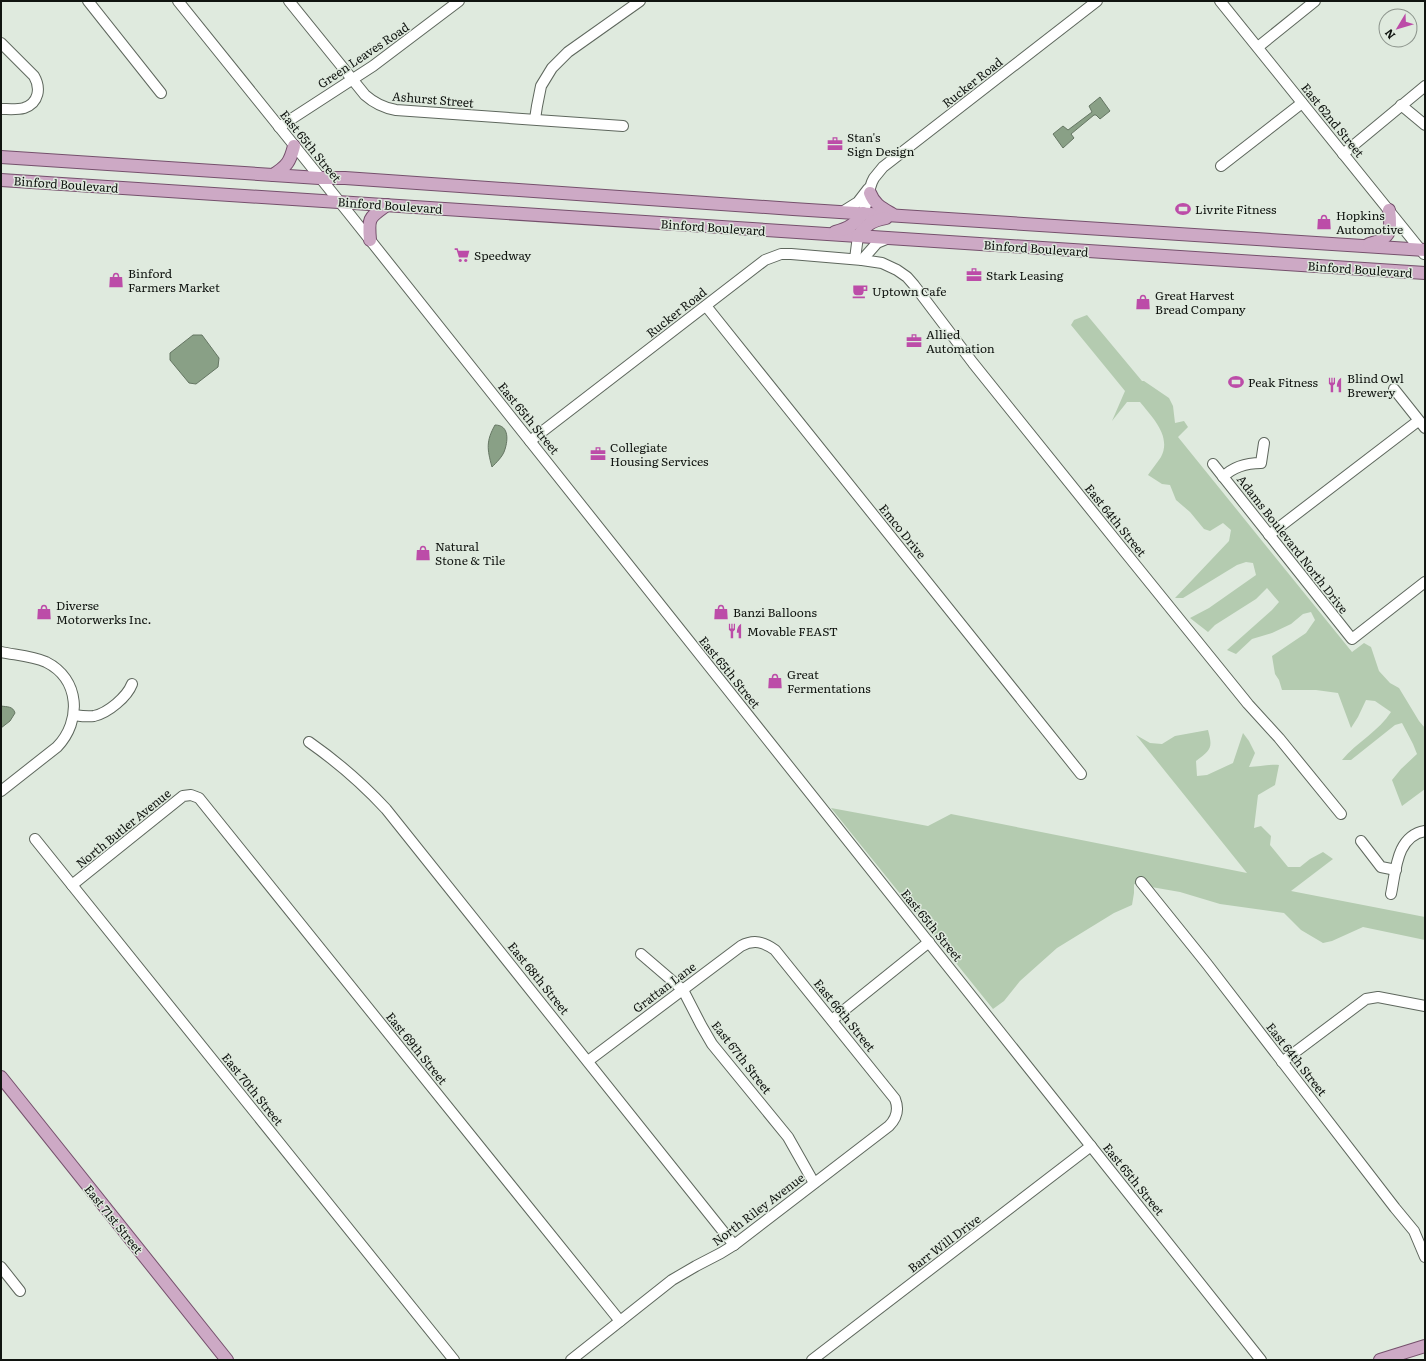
<svg xmlns="http://www.w3.org/2000/svg" width="1426" height="1361" font-family="Literata,serif">
	<style>
		.green { fill: #b4cbb0 }
		.water { fill: #89a086; stroke: #657663 }
		.lines { fill: none; stroke-linecap: round; stroke-linejoin: round }
		.minor-casing { stroke: #5e675d; stroke-width: 12 }
		.major-casing { stroke: #75506c; stroke-width: 14 }
		.minor { stroke: #fff; stroke-width: 10 }
		.major { stroke: #cda9c5; stroke-width: 12 }
		.labels { text-anchor: middle; dominant-baseline: central; stroke-width: 3; stroke-linejoin: round; paint-order: stroke }
		.street-label { font-size: 12px; fill: #101410; stroke: #dfeade }
		.poi-label { font-size: 12px; fill: #101410; stroke: #dfeade; text-anchor: start }
	</style>
	<rect width="100%" height="100%" fill="#dfeade"/>
	<g class="green">
		<path d="M1087,315L1142,381H1144L1169,398L1173,406L1175,423L1184,421L1188,427L1178,437L1352,652L1364,643L1371,647L1379,671L1390,683L1399,688L1419,721L1425,728V789L1402,806L1392,780L1401,769L1417,754L1413,744L1402,723L1395,725L1351,760H1342C1357,742 1379,731 1391,712L1375,701L1366,700L1358,717L1351,728L1338,693L1316,690H1282L1279,680L1275,674L1272,656L1306,633L1315,620L1311,612L1303,614L1291,624L1272,633L1252,639L1236,654L1227,650L1272,610L1279,602L1267,588L1256,599L1215,625L1208,632L1190,618L1209,608L1256,575L1253,563L1246,562L1237,565L1183,598H1175L1229,541L1231,530L1223,523L1210,531L1204,529L1190,512L1176,500L1170,485L1162,484L1148,475C1152,469 1157,463 1161,457C1172,436 1152,417 1140,402H1127L1112,421L1125,391L1071,325L1074,320Z"/>
		<path d="M1208,730C1213,748 1211,750 1196,761L1197,776L1207,775L1233,763L1243,733L1249,741L1255,753L1249,767C1259,767 1269,764 1279,765L1275,785L1258,795L1254,828L1261,826L1271,836L1270,845L1288,867H1300L1310,859L1323,852L1333,859L1291,891L1425,917V940L1363,927L1332,941L1323,943L1301,930L1284,913L1220,904L1180,892L1134,884V893L1132,905L1114,913L1057,948L1020,981L1004,1001L993,1009L831,808L928,826L951,814L1247,873L1136,735L1150,743L1162,744L1175,736Z"/>
	</g>
	<g class="water">
		<path d="M1100,97L1110,111L1100,119L1096,115H1094L1071,134L1074,138L1063,148L1053,134L1063,126L1068,130L1092,112L1089,106Z"/>
		<path d="M193,335H202L219,358L218,367L196,384L189,383L170,360V353Z"/>
		<path d="M495,425C510,425 508,442 504,452C502,457 496,463 492,467C487,449 486,441 495,425Z"/>
		<path d="M1,706C7,707 13,706 15,713L10,721L1,728Z"/>
	</g>
	<g class="lines">
		<defs>
			<g id="minor">
				<path d="M88,1L161,93"/>
				<path d="M178,1L351,216L1261,1360"/>
				<path d="M289,1L365,95C374,103 384,108 396,110L623,126"/>
				<path d="M1220,1L1424,254"/>
				<path d="M1,43L34,76C41,88 39,103 24,108C17,110 8,109 1,109"/>
				<path d="M1258,47L1315,1"/>
				<path d="M1401,105L1425,125"/>
				<path d="M535,119L537,106L541,86L552,68L568,52L640,1"/>
				<path d="M279,127L373,66L459,1"/>
				<path d="M1343,154L1425,86"/>
				<path d="M1221,166L1302,103"/>
				<path d="M842,212L858,202L868,189"/>
				<path d="M863,213L870,193V188L872,182L874,178L883,167L1097,1"/>
				<path d="M855,259L858,236"/>
				<path d="M862,260L877,243L889,238"/>
				<path d="M706,306L1081,774"/>
				<path d="M1394,389L1425,428"/>
				<path d="M530,441L765,260L781,254H791L862,260L882,263L897,270L907,277L914,285L973,363L1125,552L1248,704L1279,738L1341,814"/>
				<path d="M1213,464L1352,639L1425,582"/>
				<path d="M1223,477C1233,467 1246,463 1261,463L1264,443"/>
				<path d="M1269,535L1418,421"/>
				<path d="M1,652C15,655 32,656 46,662C80,679 82,721 57,747L1,791"/>
				<path d="M74,715C81,716 87,717 94,716C108,713 127,697 132,684"/>
				<path d="M309,742C339,763 361,782 386,809L734,1245"/>
				<path d="M35,839L454,1360"/>
				<path d="M1361,841L1381,867L1396,870"/>
				<path d="M1141,882L1207,964L1395,1208L1414,1231L1425,1257"/>
				<path d="M72,885L183,796L191,795L199,798L620,1321"/>
				<path d="M1391,894C1396,871 1396,836 1425,831"/>
				<path d="M641,954L683,990L701,1025L712,1044L788,1137L814,1183"/>
				<path d="M832,1020L929,942"/>
				<path d="M1282,1062L1366,999L1378,997L1425,1006"/>
				<path d="M1,1267L20,1291"/>
				<path d="M571,1360L672,1280L696,1266L721,1253L734,1245L889,1126C897,1118 899,1109 895,1099L775,950C764,942 754,939 741,946L588,1061"/>
				<path d="M812,1360L1091,1146"/>
			</g>
			<g id="major">
				<path d="M1,157L319,178H345L793,209L1425,250"/>
				<path d="M273,175C287,166 290,162 294,146"/>
				<path d="M1,180L1425,273"/>
				<path d="M870,193C874,204 882,208 892,214"/>
				<path d="M835,232C849,228 854,225 863,213"/>
				<path d="M858,236C867,224 871,221 886,218"/>
				<path d="M370,240C368,217 369,218 387,205"/>
				<path d="M1369,244C1391,239 1392,230 1389,210"/>
				<path d="M1,1077L227,1360"/>
				<path d="M1380,1360L1425,1346"/>
			</g>
		</defs>
		<use href="#minor" class="minor-casing"/>
		<use href="#major" class="major-casing"/>
		<use href="#minor" class="minor"/>
		<use href="#major" class="major"/>
	</g>
	<defs>
		<symbol id="office-bare" viewBox="-9 -9 18 18"><path d="M-6-3h4V-5.5h4V-3h4V5H-6ZM-1-4.5V-3h2v-1.5ZM-6 0V1H6V0Z" fill="#bc4ca8" stroke="#dfeade" stroke-width="2.5" paint-order="stroke"/></symbol>
		<symbol id="stadium-bare" viewBox="-9 -9 18 18"><path d="M0-5a6.5 5 0 1 0 0 10a6.5 5 0 1 0 0-10ZM-3.5-1.8h7v3.6h-7Z" fill="#bc4ca8" stroke="#dfeade" stroke-width="2.5" paint-order="stroke"/></symbol>
		<symbol id="shop-bare" viewBox="-9 -9 18 18"><path d="M-5-2.5h2.3a2.7 3.5 0 0 1 5.4 0H5L5.5 6h-11ZM-1.5-2.5h3a1.5 2.3 0 0 0-3 0Z" fill="#bc4ca8" stroke="#dfeade" stroke-width="2.5" paint-order="stroke"/></symbol>
		<symbol id="supermarket-bare" viewBox="-9 -9 18 18"><path d="M-6-5.5h2.5l.6 2H6L4.5 2H-2.5L-4.4-4H-6ZM-1.5 3.2a1.3 1.3 0 1 0 .1 0ZM3 3.2a1.3 1.3 0 1 0 .1 0Z" fill="#bc4ca8" stroke="#dfeade" stroke-width="2.5" paint-order="stroke"/></symbol>
		<symbol id="cafe-bare" viewBox="-9 -9 18 18"><path d="M-5.5-4.5H6V0H3Q3 3.5 0 3.5H-2.5Q-5.5 3.5-5.5 0ZM3-3.2v2h1.7v-2ZM-6 4.5H4V6H-6Z" fill="#bc4ca8" stroke="#dfeade" stroke-width="2.5" paint-order="stroke"/></symbol>
		<symbol id="restaurant-bare" viewBox="-9 -9 18 18"><path d="M-5-6h1v4h1v-4h1v4h1v-4h1v5L-1.5 .5V6h-2V.5L-5-1ZM5-6V6H3V1.5H1.5Q1.5-4 5-6Z" fill="#bc4ca8" stroke="#dfeade" stroke-width="2.5" paint-order="stroke"/></symbol>
	</defs>
	<g fill-rule="evenodd">
		<use href="#office-bare" x="824" y="133" width="22" height="22"/>
		<use href="#stadium-bare" x="1172" y="198" width="22" height="22"/>
		<use href="#shop-bare" x="1313" y="211" width="22" height="22"/>
		<use href="#supermarket-bare" x="451" y="244" width="22" height="22"/>
		<use href="#office-bare" x="963" y="264" width="22" height="22"/>
		<use href="#shop-bare" x="105" y="269" width="22" height="22"/>
		<use href="#cafe-bare" x="849" y="280" width="22" height="22"/>
		<use href="#shop-bare" x="1132" y="291" width="22" height="22"/>
		<use href="#office-bare" x="903" y="330" width="22" height="22"/>
		<use href="#stadium-bare" x="1225" y="371" width="22" height="22"/>
		<use href="#restaurant-bare" x="1324" y="374" width="22" height="22"/>
		<use href="#office-bare" x="587" y="443" width="22" height="22"/>
		<use href="#shop-bare" x="412" y="542" width="22" height="22"/>
		<use href="#shop-bare" x="33" y="601" width="22" height="22"/>
		<use href="#shop-bare" x="710" y="601" width="22" height="22"/>
		<use href="#restaurant-bare" x="724" y="620" width="22" height="22"/>
		<use href="#shop-bare" x="764" y="670" width="22" height="22"/>
	</g>
	<g class="labels">
		<g class="street-label">
			<text transform="translate(363 55) rotate(-34)">Green Leaves Road</text>
			<text transform="translate(972 82) rotate(-38)">Rucker Road</text>
			<text transform="translate(433 99) rotate(5)">Ashurst Street</text>
			<text transform="translate(1333 120) rotate(51)">East 62nd Street</text>
			<text transform="translate(311 146) rotate(51)">East 65th Street</text>
			<text transform="translate(66 184) rotate(4)">Binford Boulevard</text>
			<text transform="translate(390 205) rotate(4)">Binford Boulevard</text>
			<text transform="translate(713 227) rotate(4)">Binford Boulevard</text>
			<text transform="translate(1036 248) rotate(4)">Binford Boulevard</text>
			<text transform="translate(1360 269) rotate(4)">Binford Boulevard</text>
			<text transform="translate(676 312) rotate(-38)">Rucker Road</text>
			<text transform="translate(529 418) rotate(51)">East 65th Street</text>
			<text transform="translate(1116 520) rotate(51)">East 64th Street</text>
			<text transform="translate(903 531) rotate(51)">Emco Drive</text>
			<text transform="translate(1293 544) rotate(52)">Adams Boulevard North Drive</text>
			<text transform="translate(730 672) rotate(51)">East 65th Street</text>
			<text transform="translate(123 828) rotate(-39)">North Butler Avenue</text>
			<text transform="translate(932 925) rotate(51)">East 65th Street</text>
			<text transform="translate(539 978) rotate(51)">East 68th Street</text>
			<text transform="translate(664 987) rotate(-37)">Grattan Lane</text>
			<text transform="translate(845 1015) rotate(51)">East 66th Street</text>
			<text transform="translate(417 1048) rotate(51)">East 69th Street</text>
			<text transform="translate(742 1057) rotate(52)">East 67th Street</text>
			<text transform="translate(1297 1059) rotate(52)">East 64th Street</text>
			<text transform="translate(253 1089) rotate(51)">East 70th Street</text>
			<text transform="translate(1134 1179) rotate(51)">East 65th Street</text>
			<text transform="translate(758 1209) rotate(-37)">North Riley Avenue</text>
			<text transform="translate(114 1219) rotate(51)">East 71st Street</text>
			<text transform="translate(944 1243) rotate(-37)">Barr Will Drive</text>
		</g>
		<g class="poi-label">
			<text x="847" y="137">Stan's<tspan x="847" dy="14">Sign Design</tspan></text>
			<text x="1195" y="209">Livrite Fitness</text>
			<text x="1336" y="215">Hopkins<tspan x="1336" dy="14">Automotive</tspan></text>
			<text x="474" y="255">Speedway</text>
			<text x="128" y="273">Binford<tspan x="128" dy="14">Farmers Market</tspan></text>
			<text x="986" y="275">Stark Leasing</text>
			<text x="872" y="291">Uptown Cafe</text>
			<text x="1155" y="295">Great Harvest<tspan x="1155" dy="14">Bread Company</tspan></text>
			<text x="926" y="334">Allied<tspan x="926" dy="14">Automation</tspan></text>
			<text x="1347" y="378">Blind Owl<tspan x="1347" dy="14">Brewery</tspan></text>
			<text x="1248" y="382">Peak Fitness</text>
			<text x="610" y="447">Collegiate<tspan x="610" dy="14">Housing Services</tspan></text>
			<text x="435" y="546">Natural<tspan x="435" dy="14">Stone &amp; Tile</tspan></text>
			<text x="56" y="605">Diverse<tspan x="56" dy="14">Motorwerks Inc.</tspan></text>
			<text x="733" y="612">Banzi Balloons</text>
			<text x="747" y="631">Movable FEAST</text>
			<text x="787" y="674">Great<tspan x="787" dy="14">Fermentations</tspan></text>
		</g>
	</g>
	<rect width="1426" height="1361" fill="none" stroke="#101410" stroke-width="4"/>
	<g transform="translate(1398 28) rotate(232)"><circle r="19" fill="#dfeade" stroke="#8c948c"/>
	<path d="M0-3L7 15L0 10L-7 15Z" fill="#bc4ca8"/>
	<text y="-6" font-size="11" font-weight="bold" text-anchor="middle" fill="#101410">N</text>
	</g>
</svg>
